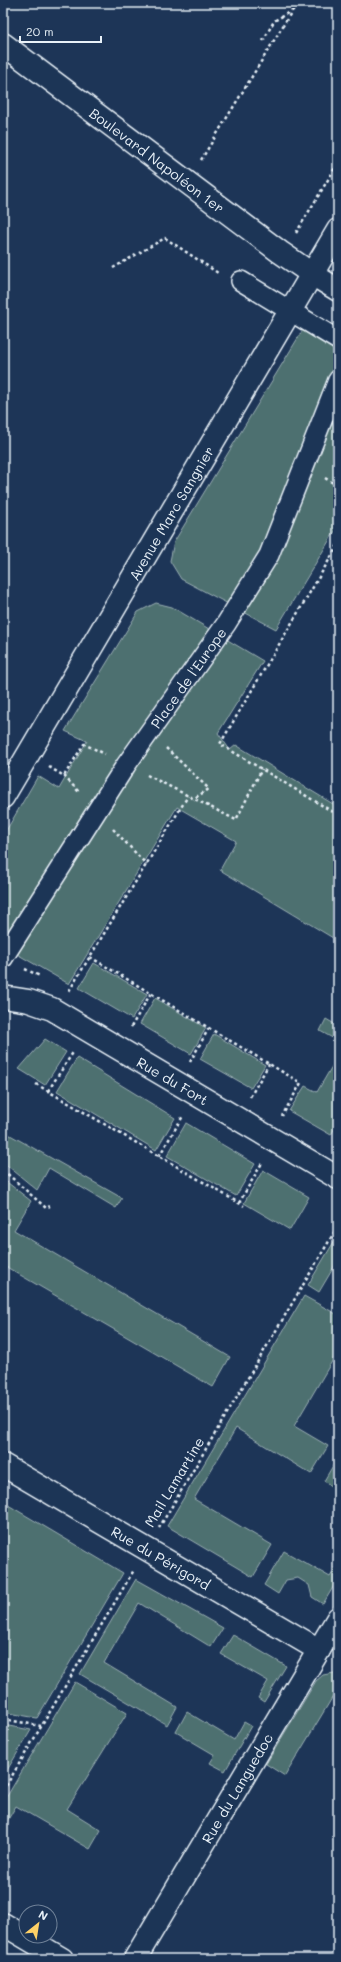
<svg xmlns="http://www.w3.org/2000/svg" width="341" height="1962" font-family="Mali,sans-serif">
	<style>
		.green { fill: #4e6f6f; stroke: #9bb0b4 }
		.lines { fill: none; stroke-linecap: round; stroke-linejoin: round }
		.pedestrian-casing { stroke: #e8f1f8; stroke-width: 22 }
		.minor-casing { stroke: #e8f1f8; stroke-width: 25 }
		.secondary-casing { stroke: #e8f1f8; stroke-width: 25 }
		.path { stroke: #e8f1f8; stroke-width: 2.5; stroke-dasharray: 3 3; stroke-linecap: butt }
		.pedestrian { stroke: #1d3557; stroke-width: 19 }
		.minor { stroke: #1d3557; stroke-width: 22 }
		.secondary { stroke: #1d3557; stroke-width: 22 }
		.labels { text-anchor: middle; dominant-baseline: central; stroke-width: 3; stroke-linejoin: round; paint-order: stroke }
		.street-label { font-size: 14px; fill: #e8f1f8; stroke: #1d3557 }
	</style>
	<rect width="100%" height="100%" fill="#1d3557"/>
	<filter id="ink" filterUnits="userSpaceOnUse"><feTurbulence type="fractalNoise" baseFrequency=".025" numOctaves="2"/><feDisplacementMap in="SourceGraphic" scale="8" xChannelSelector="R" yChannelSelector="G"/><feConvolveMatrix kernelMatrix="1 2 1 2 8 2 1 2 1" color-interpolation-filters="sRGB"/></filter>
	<g filter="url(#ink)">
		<g class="green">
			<path d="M304,328L338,348V526L276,629L181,579L170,561L174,542Z"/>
			<path d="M156,603L172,607L263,661L218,733L230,750L236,745L338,807V941L220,870L236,841L177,807L69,984L3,946V836L38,776L59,789L87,741L65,731L138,612Z"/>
			<path d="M94,963L147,994L132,1019L79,988Z"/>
			<path d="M155,998L206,1028L191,1054L140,1024Z"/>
			<path d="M326,1019L338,1026V1041L320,1031Z"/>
			<path d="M214,1034L265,1065L251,1088L200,1059Z"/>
			<path d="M45,1039L66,1052L45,1085L19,1069Z"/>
			<path d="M338,1056V1122L331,1135L289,1111L305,1086L317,1092Z"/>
			<path d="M77,1058L175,1118L156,1150L57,1091Z"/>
			<path d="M186,1123L255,1164L236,1196L167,1156Z"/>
			<path d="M3,1131L122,1198L116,1208L49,1168L37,1190L3,1162Z"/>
			<path d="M263,1170L309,1197L290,1230L244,1203Z"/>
			<path d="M3,1179L31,1201L14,1230L230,1357L213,1387L3,1265Z"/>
			<path d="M338,1235V1260L319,1292L308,1285Z"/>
			<path d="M304,1296L338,1315V1351L294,1426L328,1446L311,1474L236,1428L194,1499L272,1545L253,1577L167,1526Z"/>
			<path d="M338,1457V1490L324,1481Z"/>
			<path d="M3,1502L123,1573L37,1718L3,1712Z"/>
			<path d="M284,1551L330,1577L338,1564V1579L323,1604L312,1597L309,1585L298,1578L286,1580L278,1594L264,1585Z"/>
			<path d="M136,1579L223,1628L211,1647L139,1603L104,1663L177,1707L167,1725L80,1674Z"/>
			<path d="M233,1635L286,1666L264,1702L258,1698L268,1681L221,1654Z"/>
			<path d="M334,1673L338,1675V1688L285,1776L266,1764L316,1681L323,1675Z"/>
			<path d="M75,1682L127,1713L67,1809L101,1830L90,1849L16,1806L3,1828V1803Z"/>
			<path d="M187,1712L234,1740L244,1722L251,1726L225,1771L210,1763L215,1755L176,1732Z"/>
			<path d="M3,1725L31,1730L3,1777Z"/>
		</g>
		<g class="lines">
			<defs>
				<g id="pedestrian">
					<path d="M241,281L338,340"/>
					<path id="s1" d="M3,958L126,765L226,624L269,555L338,380"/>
				</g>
				<g id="minor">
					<path id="s2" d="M3,44L280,252L312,274L338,290"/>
					<path id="s3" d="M3,997L29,1001L52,1009L338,1178"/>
					<path id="s4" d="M3,1465L319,1650"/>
					<path d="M3,1924L62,1959"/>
					<path id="s5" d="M135,1959L338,1618"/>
				</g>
				<g id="secondary">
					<path id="s6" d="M3,797L338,230"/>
				</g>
			</defs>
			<use href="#pedestrian" class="pedestrian-casing"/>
			<use href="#minor" class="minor-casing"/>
			<use href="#secondary" class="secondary-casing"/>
			<g class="path">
				<path d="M263,41L274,21L291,11"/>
				<path d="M201,160L292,11L301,3"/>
				<path d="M296,233L338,163"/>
				<path d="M113,268L165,238L218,273"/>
				<path d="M325,478L338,486"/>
				<path d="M338,545L220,744L338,815"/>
				<path d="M166,748L209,789L193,799"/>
				<path d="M49,767L64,776L84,744L105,754"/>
				<path d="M147,775L236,820L262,769"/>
				<path d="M64,776L80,793"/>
				<path d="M113,829L147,865"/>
				<path d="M90,957L301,1083L282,1116"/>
				<path d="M25,969L40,976"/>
				<path d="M69,991L188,796"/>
				<path d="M131,1027L151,993"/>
				<path d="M190,1062L209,1028"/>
				<path d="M36,1084L244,1206"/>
				<path d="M48,1091L74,1051"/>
				<path d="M250,1097L269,1064"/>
				<path d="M159,1156L183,1116"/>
				<path d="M3,1170L46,1208L50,1206"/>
				<path d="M239,1203L262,1163"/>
				<path d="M159,1528L338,1226"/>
				<path d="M3,1719L41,1726"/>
				<path d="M3,1791L134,1570"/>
			</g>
			<use href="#pedestrian" class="pedestrian"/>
			<use href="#minor" class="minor"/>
			<use href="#secondary" class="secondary"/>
		</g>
	</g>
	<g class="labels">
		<g class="street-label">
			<text stroke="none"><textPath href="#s2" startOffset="193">Boulevard Napoléon 1er</textPath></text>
			<text stroke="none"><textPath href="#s6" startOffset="330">Avenue Marc Sangnier</textPath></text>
			<text stroke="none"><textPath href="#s1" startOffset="336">Place de l'Europe</textPath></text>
			<text stroke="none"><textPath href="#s3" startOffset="191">Rue du Fort</textPath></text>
			<text transform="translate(174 1482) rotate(-59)">Mail Lamartine</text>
			<text stroke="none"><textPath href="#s4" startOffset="183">Rue du Périgord</textPath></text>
			<text stroke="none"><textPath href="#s5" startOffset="199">Rue du Languedoc</textPath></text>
		</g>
	</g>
	<rect width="341" height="1962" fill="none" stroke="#1d3557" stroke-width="16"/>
	<rect x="8" y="8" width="325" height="1946" fill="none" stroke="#e8f1f8" stroke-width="1.5" filter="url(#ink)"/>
	<g transform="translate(38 1924) rotate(30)"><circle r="19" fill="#1d3557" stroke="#6e8097"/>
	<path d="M0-3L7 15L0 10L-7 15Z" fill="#ffd166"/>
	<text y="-6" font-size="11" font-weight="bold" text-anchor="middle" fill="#e8f1f8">N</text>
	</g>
	<path d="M20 36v6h81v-6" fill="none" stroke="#e8f1f8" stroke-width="2"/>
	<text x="26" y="36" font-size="12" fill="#e8f1f8" stroke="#1d3557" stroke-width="3" paint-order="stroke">20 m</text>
</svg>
